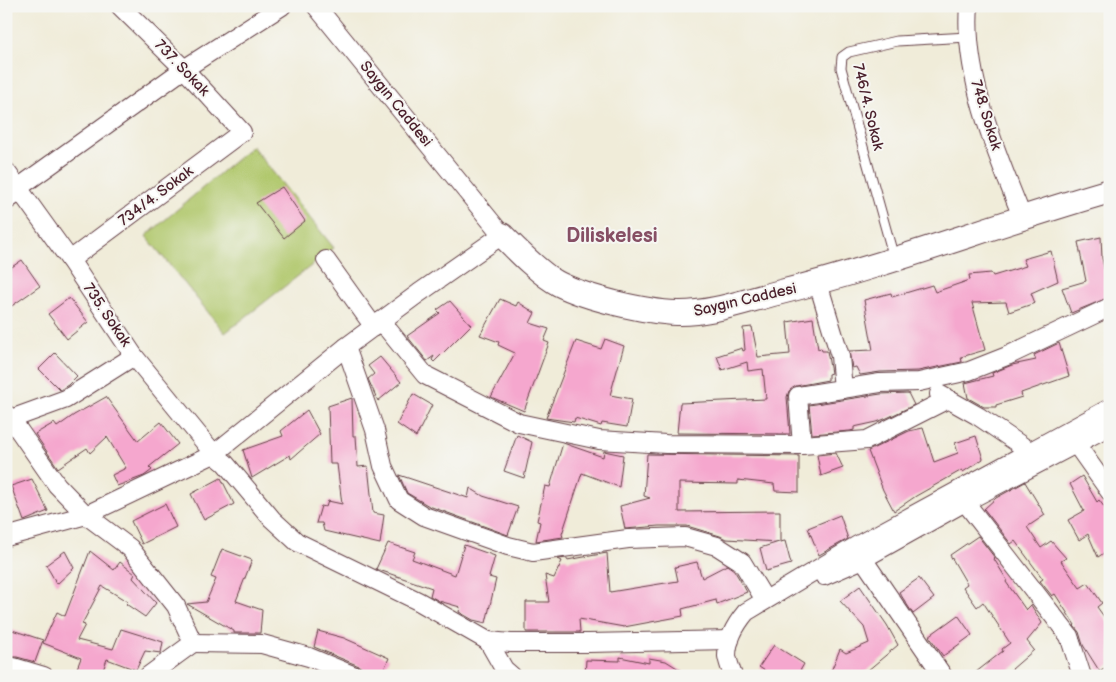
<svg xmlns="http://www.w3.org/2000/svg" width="1116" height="682" font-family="'Balsamiq Sans',sans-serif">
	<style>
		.green { fill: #b1c86d; stroke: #7e744c }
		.building { fill: #f5a7ce }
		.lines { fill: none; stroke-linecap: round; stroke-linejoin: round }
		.lane-casing { stroke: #633e45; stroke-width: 11 }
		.street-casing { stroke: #633e45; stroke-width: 20 }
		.secondary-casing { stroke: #633e45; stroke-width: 26 }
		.lane { stroke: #fff; stroke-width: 9 }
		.street { stroke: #fff; stroke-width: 18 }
		.secondary { stroke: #fff; stroke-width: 24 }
		.labels { text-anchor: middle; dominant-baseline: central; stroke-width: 4; stroke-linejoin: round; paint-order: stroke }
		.street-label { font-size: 15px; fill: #4a1f2b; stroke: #f6f6f2 }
		.district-label { font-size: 20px; font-weight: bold; fill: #864f64; stroke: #f6f6f2 }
	</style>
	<rect width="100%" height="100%" fill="#f6f6f2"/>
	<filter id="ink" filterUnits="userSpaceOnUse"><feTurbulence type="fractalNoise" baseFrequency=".02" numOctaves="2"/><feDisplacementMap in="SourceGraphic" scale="10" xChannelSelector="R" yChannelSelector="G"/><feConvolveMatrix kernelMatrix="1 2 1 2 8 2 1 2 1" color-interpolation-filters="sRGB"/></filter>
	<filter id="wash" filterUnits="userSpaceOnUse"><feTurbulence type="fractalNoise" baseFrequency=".0096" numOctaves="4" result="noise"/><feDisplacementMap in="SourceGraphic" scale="20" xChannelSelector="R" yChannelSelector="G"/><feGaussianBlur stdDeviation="1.12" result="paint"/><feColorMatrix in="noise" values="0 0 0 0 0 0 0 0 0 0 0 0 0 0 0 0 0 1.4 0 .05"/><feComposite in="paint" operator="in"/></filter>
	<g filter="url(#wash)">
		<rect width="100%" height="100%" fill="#f0ecd9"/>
		<path class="green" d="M252,146L334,248L225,333L146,236Z"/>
		<g id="blocks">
			<g class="building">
				<path d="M282,187L305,221L284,238L256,203Z"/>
				<path d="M1101,237L1102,258L1110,297L1071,313L1062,288L1086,281L1078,242Z"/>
				<path d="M1051,251L1058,281L1031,293L1035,303L1009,312L1006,302L972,303L985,350L961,357L962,362L918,371L880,372L860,375L856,367L852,368L849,351L873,350L864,300L891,293L892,297L932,285L935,292L970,280L969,275L991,273L993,276L1026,266L1023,259Z"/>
				<path d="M22,260L40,286L6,310V271Z"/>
				<path d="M69,298L88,322L67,339L48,314Z"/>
				<path d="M500,299L516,306L518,302L535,313L530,323L549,329L544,341L549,343L524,411L491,397L515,353L498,345L499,342L480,335Z"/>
				<path d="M450,301L471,325L434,362L432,360L434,356L427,361L407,336L440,313L437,310Z"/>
				<path d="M813,318L818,349L821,348L822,351H827L831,373L828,374V380L796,386L789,391L787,397L790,434L677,433L680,403L766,399L763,369L748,371L747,362L722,370L717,356L742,348L743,351L745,350L743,328L752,327L758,357L790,354L787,322Z"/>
				<path d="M605,339L624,346L610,395L632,399L627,427L602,423L601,426L575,418L574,422L546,418L576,341L601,349Z"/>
				<path d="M1059,343L1069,376L1021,393L1022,397L996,405V407H984L968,398L965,383L993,376L992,373L1012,365L1036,360L1034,355Z"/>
				<path d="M55,353L77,376L68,385L60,390L39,369Z"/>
				<path d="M380,357L401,382L378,401L368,379L374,374L368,366Z"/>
				<path d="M908,393L914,405L887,418L877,422L854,427V430L850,431L812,434L809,405L881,394Z"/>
				<path d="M413,394L432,405L416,437L397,424Z"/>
				<path d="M106,397L138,441L161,422L178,444L149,467L152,470L144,476L117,486L112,475L126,468L107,437L90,453L87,448L58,468L35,434L54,423L57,427L74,415Z"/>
				<path d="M352,398L353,436H356L358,467L368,466L373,513L384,515L380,544L324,531L322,523H316L321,506L326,507L328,501L342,504L337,464H330L328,406Z"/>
				<path d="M307,410L320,434L291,459L290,455L252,478L243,450L283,436L281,431Z"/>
				<path d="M923,428L934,462L958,453L955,443L976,436L983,459L963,472L962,470L916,496L894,511L883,490L868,451L909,431Z"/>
				<path d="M517,435L532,442L524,478L504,471Z"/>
				<path d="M563,443L603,457L604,451L623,455L619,487L582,473L562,534L563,537L536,541L540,522L537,521L545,486L550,487Z"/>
				<path d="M836,453L843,468L821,476L817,455Z"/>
				<path d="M647,454L799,456V492L775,491L774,484L738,480V484L679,483V512L780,511V542L785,541L791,564L766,571L760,548L779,542L726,539L720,536L687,526H659L625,529L620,506L650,498L644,496Z"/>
				<path d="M399,475L468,498L470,488L483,496L518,507L508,535L429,506L407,493Z"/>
				<path d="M1082,476L1097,502L1099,500L1110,515V549L1098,557L1088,534L1079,540L1068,520L1084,511L1070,484Z"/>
				<path d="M221,478L234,504L204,520L191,494Z"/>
				<path d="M32,479L48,511L24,521L11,486Z"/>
				<path d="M1025,482L1045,515L1027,527L1041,548L1051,541L1066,558L1061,561L1080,588L1088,583L1102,603L1097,607L1110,625V664L1100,672L1083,645L1079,632L1074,626L1075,625L1055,594L1052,596L1040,581L1043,579L1015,541L1011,544L984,509L996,498Z"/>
				<path d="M165,504L176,527L142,544L131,521Z"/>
				<path d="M840,515L848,539L819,555L808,528Z"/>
				<path d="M978,536L995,558L994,559L1007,580L1006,582L1026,610L1031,605L1042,623L1027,641L1034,650L1004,676H971L1003,651L1002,649L1010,643L983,602L977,607L963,587L967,584L950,555Z"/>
				<path d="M388,543L415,552L412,559L455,575L464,545L495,556L489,577L496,579L486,623L473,620L459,612L460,607L439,601L430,596L432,588L376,569Z"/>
				<path d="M222,549L252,560L236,601L262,610L260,633H234V631L187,604L206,602L216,579L211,577Z"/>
				<path d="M65,551L74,568L57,584L46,565Z"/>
				<path d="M90,551L114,570L120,562L135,574L133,578L156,603L145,617L126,604L128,602L102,586L82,624L85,625L77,640L113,649L121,629L163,642L161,653L145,651L136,670L107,659L101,676H74L81,658L43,643L57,612L65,616Z"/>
				<path d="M607,553L610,592L678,581L675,567L697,562L702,578L727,565L734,570L747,592L717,604L716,600L682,609L683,616L624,627L579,619L580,632H526V602H549L545,575L554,578L562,561L558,559L567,558V560Z"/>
				<path d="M919,578L934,598L913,614L899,592Z"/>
				<path d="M860,586L887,625L898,645L861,676H829L840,649L846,653L869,643L864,627L840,601Z"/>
				<path d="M958,615L972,635L943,656L929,636Z"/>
				<path d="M12,630L43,640L35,662L17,657H11L6,660V646Z"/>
				<path d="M318,631L344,638L389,658L381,676H365L364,670L359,666L314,647Z"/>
				<path d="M774,645L804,664L797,676H773L759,667Z"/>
				<path d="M620,657L649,663V658L666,661L690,676H585L586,660L620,661Z"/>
			</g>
		</g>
	</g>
	<g filter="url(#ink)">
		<use href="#blocks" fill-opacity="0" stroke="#633e45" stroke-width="1"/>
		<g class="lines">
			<defs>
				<path id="lane" d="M894,258L841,68L842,57L849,52L897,41L968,37"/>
				<g id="street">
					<path d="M969,6C963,75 997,155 1023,219"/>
					<path d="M6,171L70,260L134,356L214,454L225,463L272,519L297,542L418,601L488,641L511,643H589L730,640"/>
					<path d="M18,188L184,69L282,6"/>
					<path d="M6,201L20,191"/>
					<path d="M70,260L242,132L184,69L120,6"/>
					<path d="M326,260L374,327"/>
					<path d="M818,283L840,356L843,389"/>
					<path d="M381,321L425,375L519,423L599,440L666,444L802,445L867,440L948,399"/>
					<path d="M346,347L375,430L383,466L399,500L424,516L508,546L533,552L628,539L685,537L717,546L742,562L765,600"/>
					<path d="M939,394L978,416L1031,452"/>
					<path d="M6,414L11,419L66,399L134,356"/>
					<path d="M6,419H11L57,485L86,515L130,548L176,606L193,643L148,676"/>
					<path d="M1076,444L1110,492"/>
					<path d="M802,445L798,396L880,383L919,382L969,371L1007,356L1110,307"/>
					<path d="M965,502L1069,636L1082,676"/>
					<path d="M6,537L86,515L214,454L346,347L419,293L502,235L316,6"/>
					<path d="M863,559L943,676"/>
					<path d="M824,576L863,559L965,502L1110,426"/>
					<path d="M488,641L504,669L512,676"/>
					<path d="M193,643L262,644L309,657L355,676"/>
					<path d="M14,667L44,676"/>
					<path d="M733,676C731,670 728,662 727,656C727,639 736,624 746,612L856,546L1110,408"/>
				</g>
				<path id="secondary" d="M502,235C517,250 541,275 559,284C587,298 645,312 677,313C710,314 745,301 777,293C890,265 998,223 1110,191"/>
			</defs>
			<use href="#lane" class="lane-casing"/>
			<use href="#street" class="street-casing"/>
			<use href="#secondary" class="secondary-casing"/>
			<use href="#lane" class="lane"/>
			<use href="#street" class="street"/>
			<use href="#secondary" class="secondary"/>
		</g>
	</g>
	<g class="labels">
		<g class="street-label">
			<text transform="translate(182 68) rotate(46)">737. Sokak</text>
			<text transform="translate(396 104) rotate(51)">Saygın Caddesi</text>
			<text transform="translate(868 107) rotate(76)">746/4. Sokak</text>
			<text transform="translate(986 115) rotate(73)">748. Sokak</text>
			<text transform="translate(156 196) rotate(-37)">734/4. Sokak</text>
			<text transform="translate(745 300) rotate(-13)">Saygın Caddesi</text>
			<text transform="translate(107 315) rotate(56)">735. Sokak</text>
		</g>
		<g class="district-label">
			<text x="612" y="236">Diliskelesi</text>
		</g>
	</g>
	<rect width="1116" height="682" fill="none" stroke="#f6f6f2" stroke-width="25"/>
</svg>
